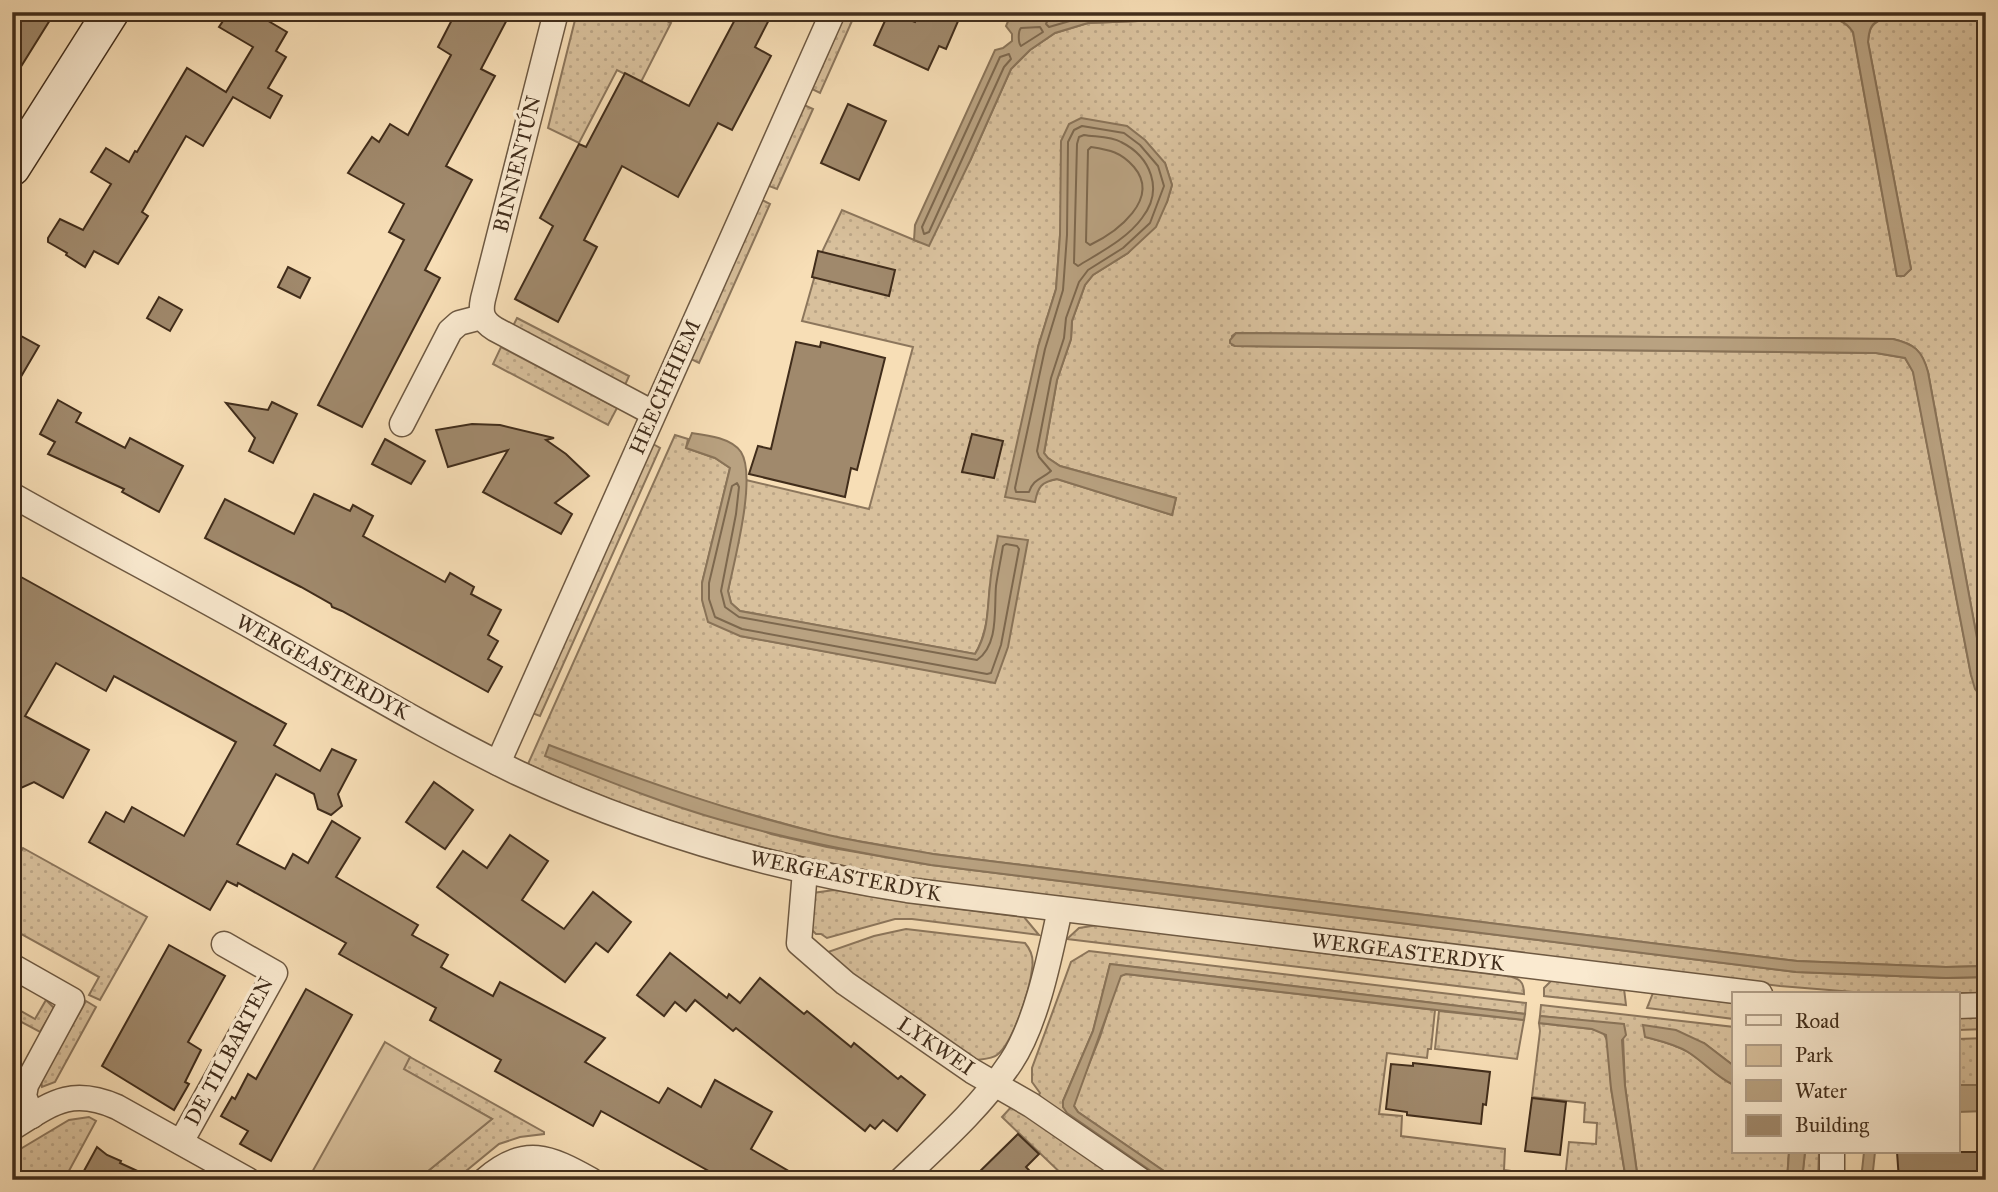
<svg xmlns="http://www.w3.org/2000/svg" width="1998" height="1192" font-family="'IM FELL Great Primer',serif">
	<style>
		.grass { fill: url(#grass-dots); stroke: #8c765c; stroke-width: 2; fill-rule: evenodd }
		.park { fill: #d8c09c; stroke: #8c765c; stroke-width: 2 }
		.water { fill: #b9a281; stroke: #897358; stroke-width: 2 }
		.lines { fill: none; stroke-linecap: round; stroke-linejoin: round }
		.shore { stroke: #7d684e; stroke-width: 2 }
		.building { fill: #a0896c; stroke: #412d1b; stroke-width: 2 }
		.street-casing { stroke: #6e5942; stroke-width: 27 }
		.secondary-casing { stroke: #412d1b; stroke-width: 38 }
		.street { stroke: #faead0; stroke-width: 24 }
		.secondary { stroke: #faead0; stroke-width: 35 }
		.labels { text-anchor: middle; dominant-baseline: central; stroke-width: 7; stroke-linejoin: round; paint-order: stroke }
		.street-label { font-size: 21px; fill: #412d1b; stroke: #faead0 }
	</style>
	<defs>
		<pattern id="grass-dots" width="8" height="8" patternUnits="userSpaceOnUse" patternTransform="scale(1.75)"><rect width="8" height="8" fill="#d8c09c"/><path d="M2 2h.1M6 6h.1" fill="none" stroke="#bba586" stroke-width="1.8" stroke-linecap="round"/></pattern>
	</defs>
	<rect width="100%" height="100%" fill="#f7deb6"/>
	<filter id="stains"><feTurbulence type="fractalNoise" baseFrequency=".00286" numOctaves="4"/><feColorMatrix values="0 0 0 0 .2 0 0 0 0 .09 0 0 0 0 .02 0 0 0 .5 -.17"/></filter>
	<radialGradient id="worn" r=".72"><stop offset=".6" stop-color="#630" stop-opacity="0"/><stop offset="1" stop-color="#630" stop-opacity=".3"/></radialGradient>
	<g class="grass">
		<path d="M577,12H650L671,23L641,82L617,70L579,143L548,128Z"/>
		<path d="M846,12H856L820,93L812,89Z"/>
		<path d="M1262,12L1819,16C1834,18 1844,19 1853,32L1897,276H1903L1911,269L1868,42C1869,31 1870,25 1880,20L1986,18V687L1928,372C1922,350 1914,344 1893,339L1236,333L1232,336V345L1235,346L1876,353L1905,358L1913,371L1971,675L1981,698L1986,702V966L1946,967L1797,961L933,854L829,836L720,806L641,781L771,834L827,847L931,865L1796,972L1946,978L1986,977V993H1866L1780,986L946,884C800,862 662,828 528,764L675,435L688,439L686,448L715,458L730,468L702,583L740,636L995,682L990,584C988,609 988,632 975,654L740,611L731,603L728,591L743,514L746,480L869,509L913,347L802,321L821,254L842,210L919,242L970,161L1011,69L1030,50L1055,33L1088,23L1262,16ZM1165,163L1172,185L1167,202L1128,253L1093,275L1085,285L1072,321L1071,339L1057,380L1044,453L1048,458L1060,466L1176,498L1172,515L1057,479L1044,482L1037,488L1038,347L1056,289L1060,235Z"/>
		<path d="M804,105L813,109L777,189L769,186Z"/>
		<path d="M762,200L770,204L699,363L691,359Z"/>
		<path d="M517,318L629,376L625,385L513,326Z"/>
		<path d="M501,347L617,408L608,425L493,364Z"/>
		<path d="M653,444L660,448L540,716L532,713Z"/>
		<path d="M23,848L147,917L100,1000L89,995L99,977L12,929V867Z"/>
		<path d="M834,890L906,902L1024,917L1039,935L912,919H895L827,938L821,934H816L810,928L813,893Z"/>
		<path d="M1098,925L1507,976C1519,978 1524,981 1524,994L1067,939L1079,928Z"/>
		<path d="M906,929L1025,943C1031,950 1034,959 1032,969C1030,989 1013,1043 997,1055C992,1059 983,1059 976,1060L860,981L825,953L874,936Z"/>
		<path d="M1089,951L1526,1003L1525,1014L1110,964L1093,1031L1063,1101V1107L1083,1125L1164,1180H1149L1035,1100L1040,1093L1032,1082V1068L1071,962Z"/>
		<path d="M1126,974L1435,1010L1431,1049H1428L1427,1058L1387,1053L1379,1114L1402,1116L1401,1136L1505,1149L1504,1170L1565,1178L1569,1142L1596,1144L1597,1123L1584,1122L1585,1103L1532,1097L1540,1031L1539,1023L1592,1029L1603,1032L1609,1044L1611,1088L1626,1180H1177L1078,1112L1074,1106L1075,1099L1100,1037L1117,983L1120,976Z"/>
		<path d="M1552,980L1624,989L1626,1005L1544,996V988Z"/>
		<path d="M1653,993L1734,1003V1019L1647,1008Z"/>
		<path d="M46,1000L54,1008L40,1032L12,1017V1006L35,1019Z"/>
		<path d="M86,1001L96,1007L55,1082L42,1087L41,1081Z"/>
		<path d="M1541,1005L1734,1027V1066L1704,1043L1646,1037C1661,1041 1675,1044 1688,1052C1704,1062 1717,1077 1734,1085V1152H1789L1787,1180H1638L1625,1086L1623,1036L1576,1020L1540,1016Z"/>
		<path d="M1439,1011L1524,1020L1517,1059L1435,1049Z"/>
		<path d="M1958,1017H1986V1029L1958,1030Z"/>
		<path d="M1986,1038V1085H1958V1039Z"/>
		<path d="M410,1057L544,1132V1134L520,1137L499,1144L455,1180H417L492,1119L403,1069Z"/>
		<path d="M1013,1105L1129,1180H1068L1002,1117Z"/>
		<path d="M89,1117L96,1121L64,1180H12V1154L69,1120Z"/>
		<path d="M1805,1152H1819L1818,1180H1802Z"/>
	</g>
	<path class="park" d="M385,1042L410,1057L404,1069L492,1119L417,1180H322L311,1174Z"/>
	<g class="water">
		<path d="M1046,12H1262V16L1088,23L1055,33L1030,50L1011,69L970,161L929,246L914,240L915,225L995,50L1003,48L1012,41V34L1006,26L1011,14C1026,22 1033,25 1046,12Z"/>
		<path d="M1286,12H1986V18L1880,20C1870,24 1869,31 1868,42L1911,269L1904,276H1897L1853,32C1844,19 1834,18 1819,16Z"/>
		<path d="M1081,118L1127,126L1145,140L1165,163L1172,185L1167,202L1156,227L1128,253L1093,275L1085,285L1072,321L1071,339L1057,380L1044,453L1048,458L1060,466L1176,498L1172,515L1057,479C1041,482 1038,487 1035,502L1005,497L1038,347L1056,289L1060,235L1061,141L1069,124Z"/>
		<path d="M1236,333L1893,339C1914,344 1922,350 1928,372L1986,687V702L1975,689L1971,675L1913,372L1905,358L1876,353L1235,346L1230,343V340Z"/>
		<path d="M692,433C707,435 732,438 741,452C757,477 734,562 728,591L731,603L740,611L975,654C989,632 987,609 990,585C991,568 995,552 998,536L1028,540L1008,647L995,683L740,636L708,622L702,600V583L730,468L715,458L686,448Z"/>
		<path d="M549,745C641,780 733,813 828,835C863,843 898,848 933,854L1797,961L1946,967L1986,966V977L1946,978L1796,972L931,865C861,853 791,840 721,820C661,803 603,779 545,756Z"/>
		<path d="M1110,964L1525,1014L1524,1020L1126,974L1121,976L1074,1106L1078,1112L1177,1180H1164L1067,1113L1063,1107V1101L1093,1031Z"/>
		<path d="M1540,1016L1624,1024L1626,1035L1622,1040L1625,1086L1638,1180H1626L1611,1088L1606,1035L1592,1029L1539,1023Z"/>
		<path d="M1643,1025L1676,1030L1704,1043L1734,1066V1085C1716,1077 1704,1062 1688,1052C1675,1044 1660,1041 1645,1037Z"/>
		<path d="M1958,1085H1986V1111L1958,1112Z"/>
		<path d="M1789,1152H1805L1802,1180H1787Z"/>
		<path d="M1864,1152H1875L1872,1180H1861Z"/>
	</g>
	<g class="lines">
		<g class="shore">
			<path d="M1051,12L1046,24L1049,27L1087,16L1167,12"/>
			<path d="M1021,28L1040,27L1043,32L1021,46C1018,43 1018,31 1021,28Z"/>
			<path d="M1009,54L1011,59L1004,67L929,232L924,234L922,227L1000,57Z"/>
			<path d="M1082,126L1124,133L1140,145L1158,166L1164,186L1150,223L1123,248L1088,270L1079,282L1066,318L1064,338L1051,378L1037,451L1039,457L1051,471C1042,479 1033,479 1029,492H1016L1015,488L1045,349L1063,290L1067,235L1068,142L1074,130Z"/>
			<path d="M1084,135C1095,137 1111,136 1121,142C1151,157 1164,190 1142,218C1127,239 1099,253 1078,266L1074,263L1077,144L1079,137Z"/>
			<path d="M1091,147C1110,150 1121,152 1134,167C1161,199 1117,232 1090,245L1086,242L1088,150Z"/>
			<path d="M737,483L739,487L736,514L721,591L725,607L739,617L977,660C999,645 994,609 996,586C998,572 1001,559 1003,546L1006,544L1017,546L1019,549L1001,645L991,673L987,674L742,629L715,617L709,599V583L732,486Z"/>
		</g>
	</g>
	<g class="building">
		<path d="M12,12H55L12,81Z"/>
		<path d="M229,12H253L287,32L276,51L286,57L268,88L282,96L270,118L233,97L203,146L186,136L142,212L148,216L118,264L94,251L85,267L66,255L67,253L48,242V238L60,219L83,230L111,184L91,172L106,148L129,162L135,151L137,152L187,68L226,92L253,47L219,27Z"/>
		<path d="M456,12H511L481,69L495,76L446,166L472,180L425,270L440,278L362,427L318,405L404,240L389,232L404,204L348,173L372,137L379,142L390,124L408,135L451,55L438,47Z"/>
		<path d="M739,12H773L755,47L771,56L732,130L718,123L678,197L622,166L584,240L597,247L558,322L515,299L553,226L540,218L579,144L586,147L625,73L689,106Z"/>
		<path d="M889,12L915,22L920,12H962L946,49L939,46L928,70L874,45Z"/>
		<path d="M848,104L886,121L859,180L821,163Z"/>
		<path d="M818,251L895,270L889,296L812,277Z"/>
		<path d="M288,267L310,278L300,298L278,287Z"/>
		<path d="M159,297L182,310L170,331L147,318Z"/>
		<path d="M12,331L39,346L12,392Z"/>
		<path d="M796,342L820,347L821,342L885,358L857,470L851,468L845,497L749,474L758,446L771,449Z"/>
		<path d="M58,400L81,413L76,422L125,448L130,438L183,466L159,512L122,492L124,489L48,454L55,442L40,434Z"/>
		<path d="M272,402L297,414L273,463L249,451L255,438L226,403L268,410Z"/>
		<path d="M472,424L500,425L554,438L546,440L566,454L589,476L555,503L572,514L561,534L483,492L508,450L448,467L436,430Z"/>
		<path d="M972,434L1003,441L994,478L962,472Z"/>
		<path d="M385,439L425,461L411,484L372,464Z"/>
		<path d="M314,494L350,511L353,505L373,516L363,536L445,582L450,573L474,587L471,594L501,610L488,635L498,641L488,659L502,667L488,692L342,611L332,607L331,604L301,587L205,538L225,499L294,534Z"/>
		<path d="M12,572L286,724L274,745L320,771L332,749L356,760L338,794L342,806L331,815L318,809L314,794L276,774L237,844L285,869L293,854L308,863L332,821L360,838L336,877L418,925L412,935L448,955L441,967L493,996L500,982L605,1038L585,1062L659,1103L668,1088L701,1107L715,1080L772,1112L751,1149L804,1180H725L601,1111L593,1126L495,1071L501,1060L430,1020L436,1008L339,954L346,943L238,883L237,886L227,881L210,910L89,842L106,812L124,822L132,807L184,836L236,742L114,676L106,691L56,663L25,716L89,750L63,798L34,782L12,792Z"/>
		<path d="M434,782L473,810L445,849L406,822Z"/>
		<path d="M510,835L548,861L522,900L564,929L593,892L631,922L608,952L596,943L565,982L437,887L463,851L487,868Z"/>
		<path d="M169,945L225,976L188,1042L201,1050L185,1082L189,1084L174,1110L102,1066Z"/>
		<path d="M670,953L727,998L729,994L740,1003L760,978L804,1014L807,1011L851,1047L854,1043L898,1079L901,1076L925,1095L897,1131L883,1120L875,1129L870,1125L865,1131L736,1028L733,1031L695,1000L686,1011L675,1002L664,1016L637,995Z"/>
		<path d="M306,989L352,1015L271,1161L240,1144L248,1131L221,1116L232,1097L235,1099L248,1074L256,1079Z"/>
		<path d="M1413,1063L1490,1072L1486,1105L1483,1104L1481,1124L1407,1115V1112L1386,1109L1391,1064L1413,1066Z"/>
		<path d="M1532,1098L1566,1102L1560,1155L1525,1151Z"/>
		<path d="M1018,1134L1039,1154L1026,1167L1038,1180H971Z"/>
		<path d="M97,1147L107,1155L121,1161L120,1163L157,1180H79Z"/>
		<path d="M1897,1152H1978L1980,1180H1899Z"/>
	</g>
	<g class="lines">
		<defs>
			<g id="street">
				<path d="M556,12L483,299C480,313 482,321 495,329L653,413"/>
				<path d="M402,424L450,331L459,323L482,317"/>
				<path d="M12,495C95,542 180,586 263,633C347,680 431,731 518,773C641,831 773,869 907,890L1760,994"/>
				<path d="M498,763L833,12"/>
				<path d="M805,871L799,943L845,983L972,1071L1031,1105L1140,1180"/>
				<path d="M12,966L72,1000L26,1085L24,1096L32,1116"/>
				<path d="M1958,1006L1986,1005"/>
				<path d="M12,1128C52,1103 71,1087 117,1107L248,1180"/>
				<path d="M181,1142L275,973L224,944"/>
				<path d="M485,1180C525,1145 549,1157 591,1180"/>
				<path d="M901,1180C940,1143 981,1107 1011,1062C1037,1023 1050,955 1060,909"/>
				<path d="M1832,1180V1152"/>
			</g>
			<path id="secondary" d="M12,168L111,12"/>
		</defs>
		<use href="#street" class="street-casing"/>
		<use href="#secondary" class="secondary-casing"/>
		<use href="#street" class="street"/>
		<use href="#secondary" class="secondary"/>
	</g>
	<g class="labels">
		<g class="street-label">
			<text transform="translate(517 164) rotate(-76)">BINNENTÚN</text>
			<text transform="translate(665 387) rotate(-66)">HEECHHIEM</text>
			<text transform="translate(323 667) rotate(29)">WERGEASTERDYK</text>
			<text transform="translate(846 876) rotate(11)">WERGEASTERDYK</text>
			<text transform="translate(1408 952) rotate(7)">WERGEASTERDYK</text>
			<text transform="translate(936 1046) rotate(34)">LYKWEI</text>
			<text transform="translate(229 1051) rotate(-62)">DE TILBARTEN</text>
		</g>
	</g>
	<rect width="1998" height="1192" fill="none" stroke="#f7deb6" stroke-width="42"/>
	<rect x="14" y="14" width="1970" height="1164" fill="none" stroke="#412d1b" stroke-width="3.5"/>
	<rect x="21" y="21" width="1956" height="1150" fill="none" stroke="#412d1b" stroke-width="2"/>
	<rect x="1732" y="992" width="228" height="161" fill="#faead0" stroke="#b09e88" stroke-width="2"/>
	<rect x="1746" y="1015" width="35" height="10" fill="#faead0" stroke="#b09e88" stroke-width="2"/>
	<text x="1795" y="1028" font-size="21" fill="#412d1b">Road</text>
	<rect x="1746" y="1045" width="35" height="21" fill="#d8c09c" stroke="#b09e88" stroke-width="2"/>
	<text x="1795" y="1062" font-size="21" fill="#412d1b">Park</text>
	<rect x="1746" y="1080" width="35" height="21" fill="#b9a281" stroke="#b09e88" stroke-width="2"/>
	<text x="1795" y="1098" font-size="21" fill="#412d1b">Water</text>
	<rect x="1746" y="1115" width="35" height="21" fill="#a0896c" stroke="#b09e88" stroke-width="2"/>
	<text x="1795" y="1132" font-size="21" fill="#412d1b">Building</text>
	<rect width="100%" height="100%" filter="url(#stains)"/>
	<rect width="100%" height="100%" fill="url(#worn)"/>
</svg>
